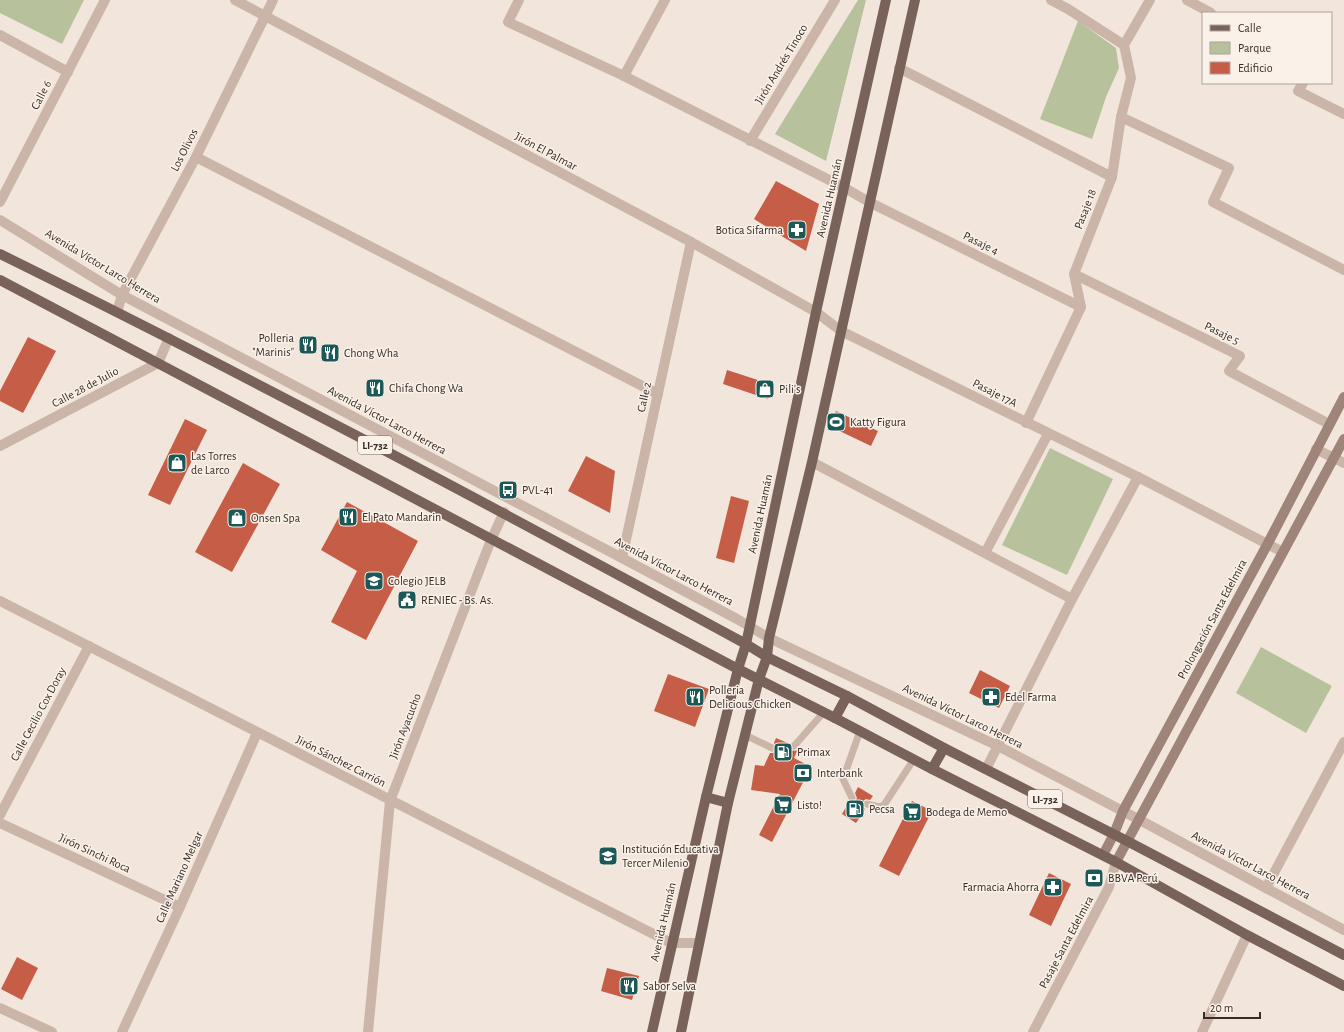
<svg xmlns="http://www.w3.org/2000/svg" width="1344" height="1032" font-family="'Alegreya Sans',sans-serif">
	<style>
		.green { fill: #b7c19c }
		.building { fill: #c65d46 }
		.lines { fill: none; stroke-linecap: round; stroke-linejoin: round }
		.lane { stroke: #cab5a8; stroke-width: 7 }
		.street { stroke: #cab5a8; stroke-width: 10 }
		.secondary { stroke: #9e8479; stroke-width: 10 }
		.primary { stroke: #796259; stroke-width: 10 }
		.labels { text-anchor: middle; dominant-baseline: central; stroke-width: 3; stroke-linejoin: round; paint-order: stroke }
		.shield { fill: #faf1e8; stroke: #726762; stroke-width: 1 }
		.shield-label { font-size: 11px; font-weight: bold; fill: #372c28 }
		.street-label { font-size: 12px; fill: #372c28; stroke: #faf1e8 }
		.poi-label { font-size: 12px; fill: #372c28; stroke: #faf1e8; text-anchor: start }
	</style>
	<rect width="100%" height="100%" fill="#f2e6dc"/>
	<g class="green">
		<path d="M0,0H84L62,44L0,13Z"/>
		<path d="M858,0H866L826,161L775,134Z"/>
		<path d="M1078,21L1116,48L1119,68L1106,97L1092,139L1040,119Z"/>
		<path d="M1050,448L1113,479L1067,575L1002,545Z"/>
		<path d="M1261,647L1332,686L1306,733L1236,693Z"/>
	</g>
	<g class="building">
		<path d="M776,181L819,204L806,251L754,219Z"/>
		<path d="M28,337L56,351L23,413L0,401V391Z"/>
		<path d="M727,370L773,385L768,399L723,384Z"/>
		<path d="M836,411L878,431L871,446L829,426Z"/>
		<path d="M185,419L207,430L170,505L148,495Z"/>
		<path d="M586,456L615,471L610,513L568,491Z"/>
		<path d="M243,463L280,484L232,572L195,552Z"/>
		<path d="M731,496L749,501L734,563L716,558Z"/>
		<path d="M347,502L418,541L366,640L331,622L357,571L321,550Z"/>
		<path d="M980,670L1010,686L999,708L969,693Z"/>
		<path d="M668,674L709,689L695,727L654,711Z"/>
		<path d="M776,738L790,744L789,747L791,750L795,751L798,749L794,758L811,767L772,842L759,835L780,794L751,790L755,765L764,766L770,753H773L776,750V746L774,743Z"/>
		<path d="M858,787L873,796L870,800L866,799L863,801L862,805L865,809L856,823L842,814L849,802L854,803L856,800L857,798L855,793Z"/>
		<path d="M912,801L932,811L899,876L879,866Z"/>
		<path d="M1049,873L1071,884L1051,926L1029,915Z"/>
		<path d="M17,957L38,968L22,1000L1,989Z"/>
		<path d="M607,968L639,976L632,1000L601,991Z"/>
	</g>
	<g class="lines">
		<g class="lane">
			<path d="M745,735L772,748"/>
			<path d="M794,746L824,712"/>
			<path d="M852,798L843,779L860,731"/>
			<path d="M867,804L879,807L884,805L914,759"/>
		</g>
		<g class="street">
			<path d="M235,0L691,242L816,312L841,331L1138,477L1283,552"/>
			<path d="M519,0L508,22L624,76L845,188L869,202L1081,307"/>
			<path d="M1051,0L1068,9L1124,45"/>
			<path d="M1187,0L1211,13"/>
			<path d="M0,35L68,72"/>
			<path d="M899,68L1112,177"/>
			<path d="M624,76L665,0"/>
			<path d="M1303,83L1298,91L1344,114"/>
			<path d="M1121,117L1229,168L1213,202L1344,270"/>
			<path d="M750,141L835,0"/>
			<path d="M196,157L658,394"/>
			<path d="M0,202L105,0"/>
			<path d="M0,220L122,295L622,558L737,619L769,638L998,746L1138,819L1344,930"/>
			<path d="M1074,274L1240,356L1229,371L1329,424"/>
			<path d="M117,312L122,295L196,157L273,0"/>
			<path d="M1026,423L1081,307L1074,274L1112,177L1121,117L1131,78L1124,45L1150,0"/>
			<path d="M0,446L158,363L169,338"/>
			<path d="M1316,449L1344,463"/>
			<path d="M812,462L1072,599"/>
			<path d="M985,553L1048,434"/>
			<path d="M622,558L691,242"/>
			<path d="M0,601L671,943H699"/>
			<path d="M986,769L1072,599L1138,477"/>
			<path d="M0,815L89,646"/>
			<path d="M0,823L180,907"/>
			<path d="M1266,888L1344,742"/>
			<path d="M0,1008L52,1032"/>
			<path d="M122,1032L180,907L257,733"/>
			<path d="M368,1032L390,801L491,540L504,512"/>
			<path d="M1033,1032L1109,887L1116,862"/>
			<path d="M1202,1032L1247,935"/>
		</g>
		<g class="secondary">
			<path d="M1103,855L1114,834L1123,811L1267,545L1344,397"/>
			<path d="M1116,862L1344,439"/>
		</g>
		<g class="primary">
			<path d="M0,254C252,378 499,510 746,644L767,657L847,696L944,748L1127,841L1344,955"/>
			<path d="M0,280L738,669L835,718L932,769L1116,862L1247,935L1344,986"/>
			<path d="M835,718L847,696"/>
			<path d="M932,769L944,748"/>
			<path d="M706,797L728,803"/>
			<path d="M652,1032L706,797L738,669L746,644L816,312L886,0"/>
			<path d="M681,1032L728,803L759,679L767,657L769,638L812,462L915,0"/>
		</g>
	</g>
	<defs>
		<symbol id="pharmacy-square" viewBox="-11 -11 22 22"><rect x="-9" y="-9" width="18" height="18" rx="4" fill="#1d5859" stroke="#faf1e8"/><path d="M-2-6h4v4h4v4h-4v4h-4v-4h-4v-4h4Z" fill="#fff"/></symbol>
		<symbol id="restaurant-square" viewBox="-11 -11 22 22"><rect x="-9" y="-9" width="18" height="18" rx="4" fill="#1d5859" stroke="#faf1e8"/><path d="M-5-6h1v4h1v-4h1v4h1v-4h1v5L-1.5 .5V6h-2V.5L-5-1ZM5-6V6H3V1.5H1.5Q1.5-4 5-6Z" fill="#fff"/></symbol>
		<symbol id="shop-square" viewBox="-11 -11 22 22"><rect x="-9" y="-9" width="18" height="18" rx="4" fill="#1d5859" stroke="#faf1e8"/><path d="M-5-2.5h2.3a2.7 3.5 0 0 1 5.4 0H5L5.5 6h-11ZM-1.5-2.5h3a1.5 2.3 0 0 0-3 0Z" fill="#fff"/></symbol>
		<symbol id="stadium-square" viewBox="-11 -11 22 22"><rect x="-9" y="-9" width="18" height="18" rx="4" fill="#1d5859" stroke="#faf1e8"/><path d="M0-5a6.5 5 0 1 0 0 10a6.5 5 0 1 0 0-10ZM-3.5-1.8h7v3.6h-7Z" fill="#fff"/></symbol>
		<symbol id="bus-square" viewBox="-11 -11 22 22"><rect x="-9" y="-9" width="18" height="18" rx="4" fill="#1d5859" stroke="#faf1e8"/><path d="M-5-6H5V4H4V6H2V4H-2V6H-4V4H-5ZM-3.5-4V0h7V-4ZM-3.5 1.2v1.5H-2V1.2ZM2 1.2v1.5H3.5V1.2Z" fill="#fff"/></symbol>
		<symbol id="school-square" viewBox="-11 -11 22 22"><rect x="-9" y="-9" width="18" height="18" rx="4" fill="#1d5859" stroke="#faf1e8"/><path d="M0-5L7-2L0 1L-7-2ZM-4 1L0 2.5L4 1V4Q0 6-4 4Z" fill="#fff"/></symbol>
		<symbol id="civic-square" viewBox="-11 -11 22 22"><rect x="-9" y="-9" width="18" height="18" rx="4" fill="#1d5859" stroke="#faf1e8"/><path d="M-.6-6.5H3V-4.5H.6V-3L4-1V1h2V6H-6V1h2V-1L-.6-3ZM-1.2 2.5V6h2.4V2.5Z" fill="#fff"/></symbol>
		<symbol id="fuel-square" viewBox="-11 -11 22 22"><rect x="-9" y="-9" width="18" height="18" rx="4" fill="#1d5859" stroke="#faf1e8"/><path d="M-5.5-6h7V0h2V4h1.3V-2.5L3-4.5l.8-.8L6-3V5H2.5V1h-1V6h-7ZM-4.2-4.7v3.2H.2V-4.7Z" fill="#fff"/></symbol>
		<symbol id="bank-square" viewBox="-11 -11 22 22"><rect x="-9" y="-9" width="18" height="18" rx="4" fill="#1d5859" stroke="#faf1e8"/><path d="M-6-4H6V4H-6ZM0-2.3a2.3 2.3 0 1 0 0 4.6a2.3 2.3 0 1 0 0-4.6Z" fill="#fff"/></symbol>
		<symbol id="supermarket-square" viewBox="-11 -11 22 22"><rect x="-9" y="-9" width="18" height="18" rx="4" fill="#1d5859" stroke="#faf1e8"/><path d="M-6-5.5h2.5l.6 2H6L4.5 2H-2.5L-4.4-4H-6ZM-1.5 3.2a1.3 1.3 0 1 0 .1 0ZM3 3.2a1.3 1.3 0 1 0 .1 0Z" fill="#fff"/></symbol>
	</defs>
	<g fill-rule="evenodd">
		<use href="#pharmacy-square" x="786" y="219" width="22" height="22"/>
		<use href="#restaurant-square" x="297" y="334" width="22" height="22"/>
		<use href="#restaurant-square" x="319" y="342" width="22" height="22"/>
		<use href="#restaurant-square" x="364" y="377" width="22" height="22"/>
		<use href="#shop-square" x="754" y="378" width="22" height="22"/>
		<use href="#stadium-square" x="825" y="411" width="22" height="22"/>
		<use href="#shop-square" x="166" y="452" width="22" height="22"/>
		<use href="#bus-square" x="497" y="479" width="22" height="22"/>
		<use href="#restaurant-square" x="337" y="506" width="22" height="22"/>
		<use href="#shop-square" x="226" y="507" width="22" height="22"/>
		<use href="#school-square" x="363" y="570" width="22" height="22"/>
		<use href="#civic-square" x="396" y="589" width="22" height="22"/>
		<use href="#restaurant-square" x="684" y="686" width="22" height="22"/>
		<use href="#pharmacy-square" x="980" y="686" width="22" height="22"/>
		<use href="#fuel-square" x="772" y="741" width="22" height="22"/>
		<use href="#bank-square" x="792" y="762" width="22" height="22"/>
		<use href="#supermarket-square" x="772" y="794" width="22" height="22"/>
		<use href="#fuel-square" x="844" y="798" width="22" height="22"/>
		<use href="#supermarket-square" x="901" y="801" width="22" height="22"/>
		<use href="#school-square" x="597" y="845" width="22" height="22"/>
		<use href="#bank-square" x="1083" y="867" width="22" height="22"/>
		<use href="#pharmacy-square" x="1042" y="876" width="22" height="22"/>
		<use href="#restaurant-square" x="618" y="975" width="22" height="22"/>
	</g>
	<g class="labels">
		<g class="shield">
			<rect x="358" y="436" width="34" height="18" rx="3"/>
			<rect x="1028" y="790" width="34" height="18" rx="3"/>
		</g>
		<g class="shield-label">
			<text x="375" y="445">LI-732</text>
			<text x="1045" y="799">LI-732</text>
		</g>
		<g class="street-label">
			<text transform="translate(781 64) rotate(-59)">Jirón Andrés Tinoco</text>
			<text transform="translate(41 95) rotate(-63)">Calle 6</text>
			<text transform="translate(184 150) rotate(-63)">Los Olivos</text>
			<text transform="translate(546 151) rotate(28)">Jirón El Palmar</text>
			<text transform="translate(829 198) rotate(-77)">Avenida Huamán</text>
			<text transform="translate(1085 209) rotate(-69)">Pasaje 18</text>
			<text transform="translate(981 243) rotate(26)">Pasaje 4</text>
			<text transform="translate(103 266) rotate(31)">Avenida Víctor Larco Herrera</text>
			<text transform="translate(1222 333) rotate(26)">Pasaje 5</text>
			<text transform="translate(85 387) rotate(-28)">Calle 28 de Julio</text>
			<text transform="translate(995 393) rotate(27)">Pasaje 17A</text>
			<text transform="translate(644 397) rotate(-77)">Calle 2</text>
			<text transform="translate(387 420) rotate(28)">Avenida Víctor Larco Herrera</text>
			<text transform="translate(760 514) rotate(-78)">Avenida Huamán</text>
			<text transform="translate(674 571) rotate(28)">Avenida Víctor Larco Herrera</text>
			<text transform="translate(1212 619) rotate(-62)">Prolongación Santa Edelmira</text>
			<text transform="translate(38 714) rotate(-62)">Calle Cecilio Cox Doray</text>
			<text transform="translate(963 716) rotate(26)">Avenida Víctor Larco Herrera</text>
			<text transform="translate(405 726) rotate(-69)">Jirón Ayacucho</text>
			<text transform="translate(341 761) rotate(27)">Jirón Sánchez Carrión</text>
			<text transform="translate(95 853) rotate(25)">Jirón Sinchi Roca</text>
			<text transform="translate(1251 865) rotate(28)">Avenida Víctor Larco Herrera</text>
			<text transform="translate(179 877) rotate(-66)">Calle Mariano Melgar</text>
			<text transform="translate(663 922) rotate(-77)">Avenida Huamán</text>
			<text transform="translate(1066 942) rotate(-62)">Pasaje Santa Edelmira</text>
		</g>
		<g class="poi-label">
			<text x="783" y="230" text-anchor="end">Botica Sifarma</text>
			<text x="294" y="338" text-anchor="end">Polleria<tspan x="294" dy="14">"Marinis"</tspan></text>
			<text x="344" y="353">Chong Wha</text>
			<text x="389" y="388">Chifa Chong Wa</text>
			<text x="779" y="389">Pili's</text>
			<text x="850" y="422">Katty Figura</text>
			<text x="191" y="456">Las Torres<tspan x="191" dy="14">de Larco</tspan></text>
			<text x="522" y="490">PVL-41</text>
			<text x="362" y="517">El Pato Mandarin</text>
			<text x="251" y="518">Onsen Spa</text>
			<text x="388" y="581">Colegio JELB</text>
			<text x="421" y="600">RENIEC - Bs. As.</text>
			<text x="709" y="690">Polleria<tspan x="709" dy="14">Delicious Chicken</tspan></text>
			<text x="1005" y="697">Edel Farma</text>
			<text x="797" y="752">Primax</text>
			<text x="817" y="773">Interbank</text>
			<text x="797" y="805">Listo!</text>
			<text x="869" y="809">Pecsa</text>
			<text x="926" y="812">Bodega de Memo</text>
			<text x="622" y="849">Institución Educativa<tspan x="622" dy="14">Tercer Milenio</tspan></text>
			<text x="1108" y="878">BBVA Perú</text>
			<text x="1039" y="887" text-anchor="end">Farmacia Ahorra</text>
			<text x="643" y="986">Sabor Selva</text>
		</g>
	</g>
	<rect x="1202" y="12" width="130" height="72" fill="#faf1e8" stroke="#aca29b"/>
	<rect x="1210" y="25" width="20" height="6" fill="#796259" stroke="#aca29b"/>
	<text x="1238" y="32" font-size="12" fill="#372c28">Calle</text>
	<rect x="1210" y="42" width="20" height="12" fill="#b7c19c" stroke="#aca29b"/>
	<text x="1238" y="52" font-size="12" fill="#372c28">Parque</text>
	<rect x="1210" y="62" width="20" height="12" fill="#c65d46" stroke="#aca29b"/>
	<text x="1238" y="72" font-size="12" fill="#372c28">Edificio</text>
	<path d="M1204 1012v6h56v-6" fill="none" stroke="#372c28" stroke-width="2"/>
	<text x="1210" y="1012" font-size="12" fill="#372c28" stroke="#faf1e8" stroke-width="3" paint-order="stroke">20 m</text>
</svg>
